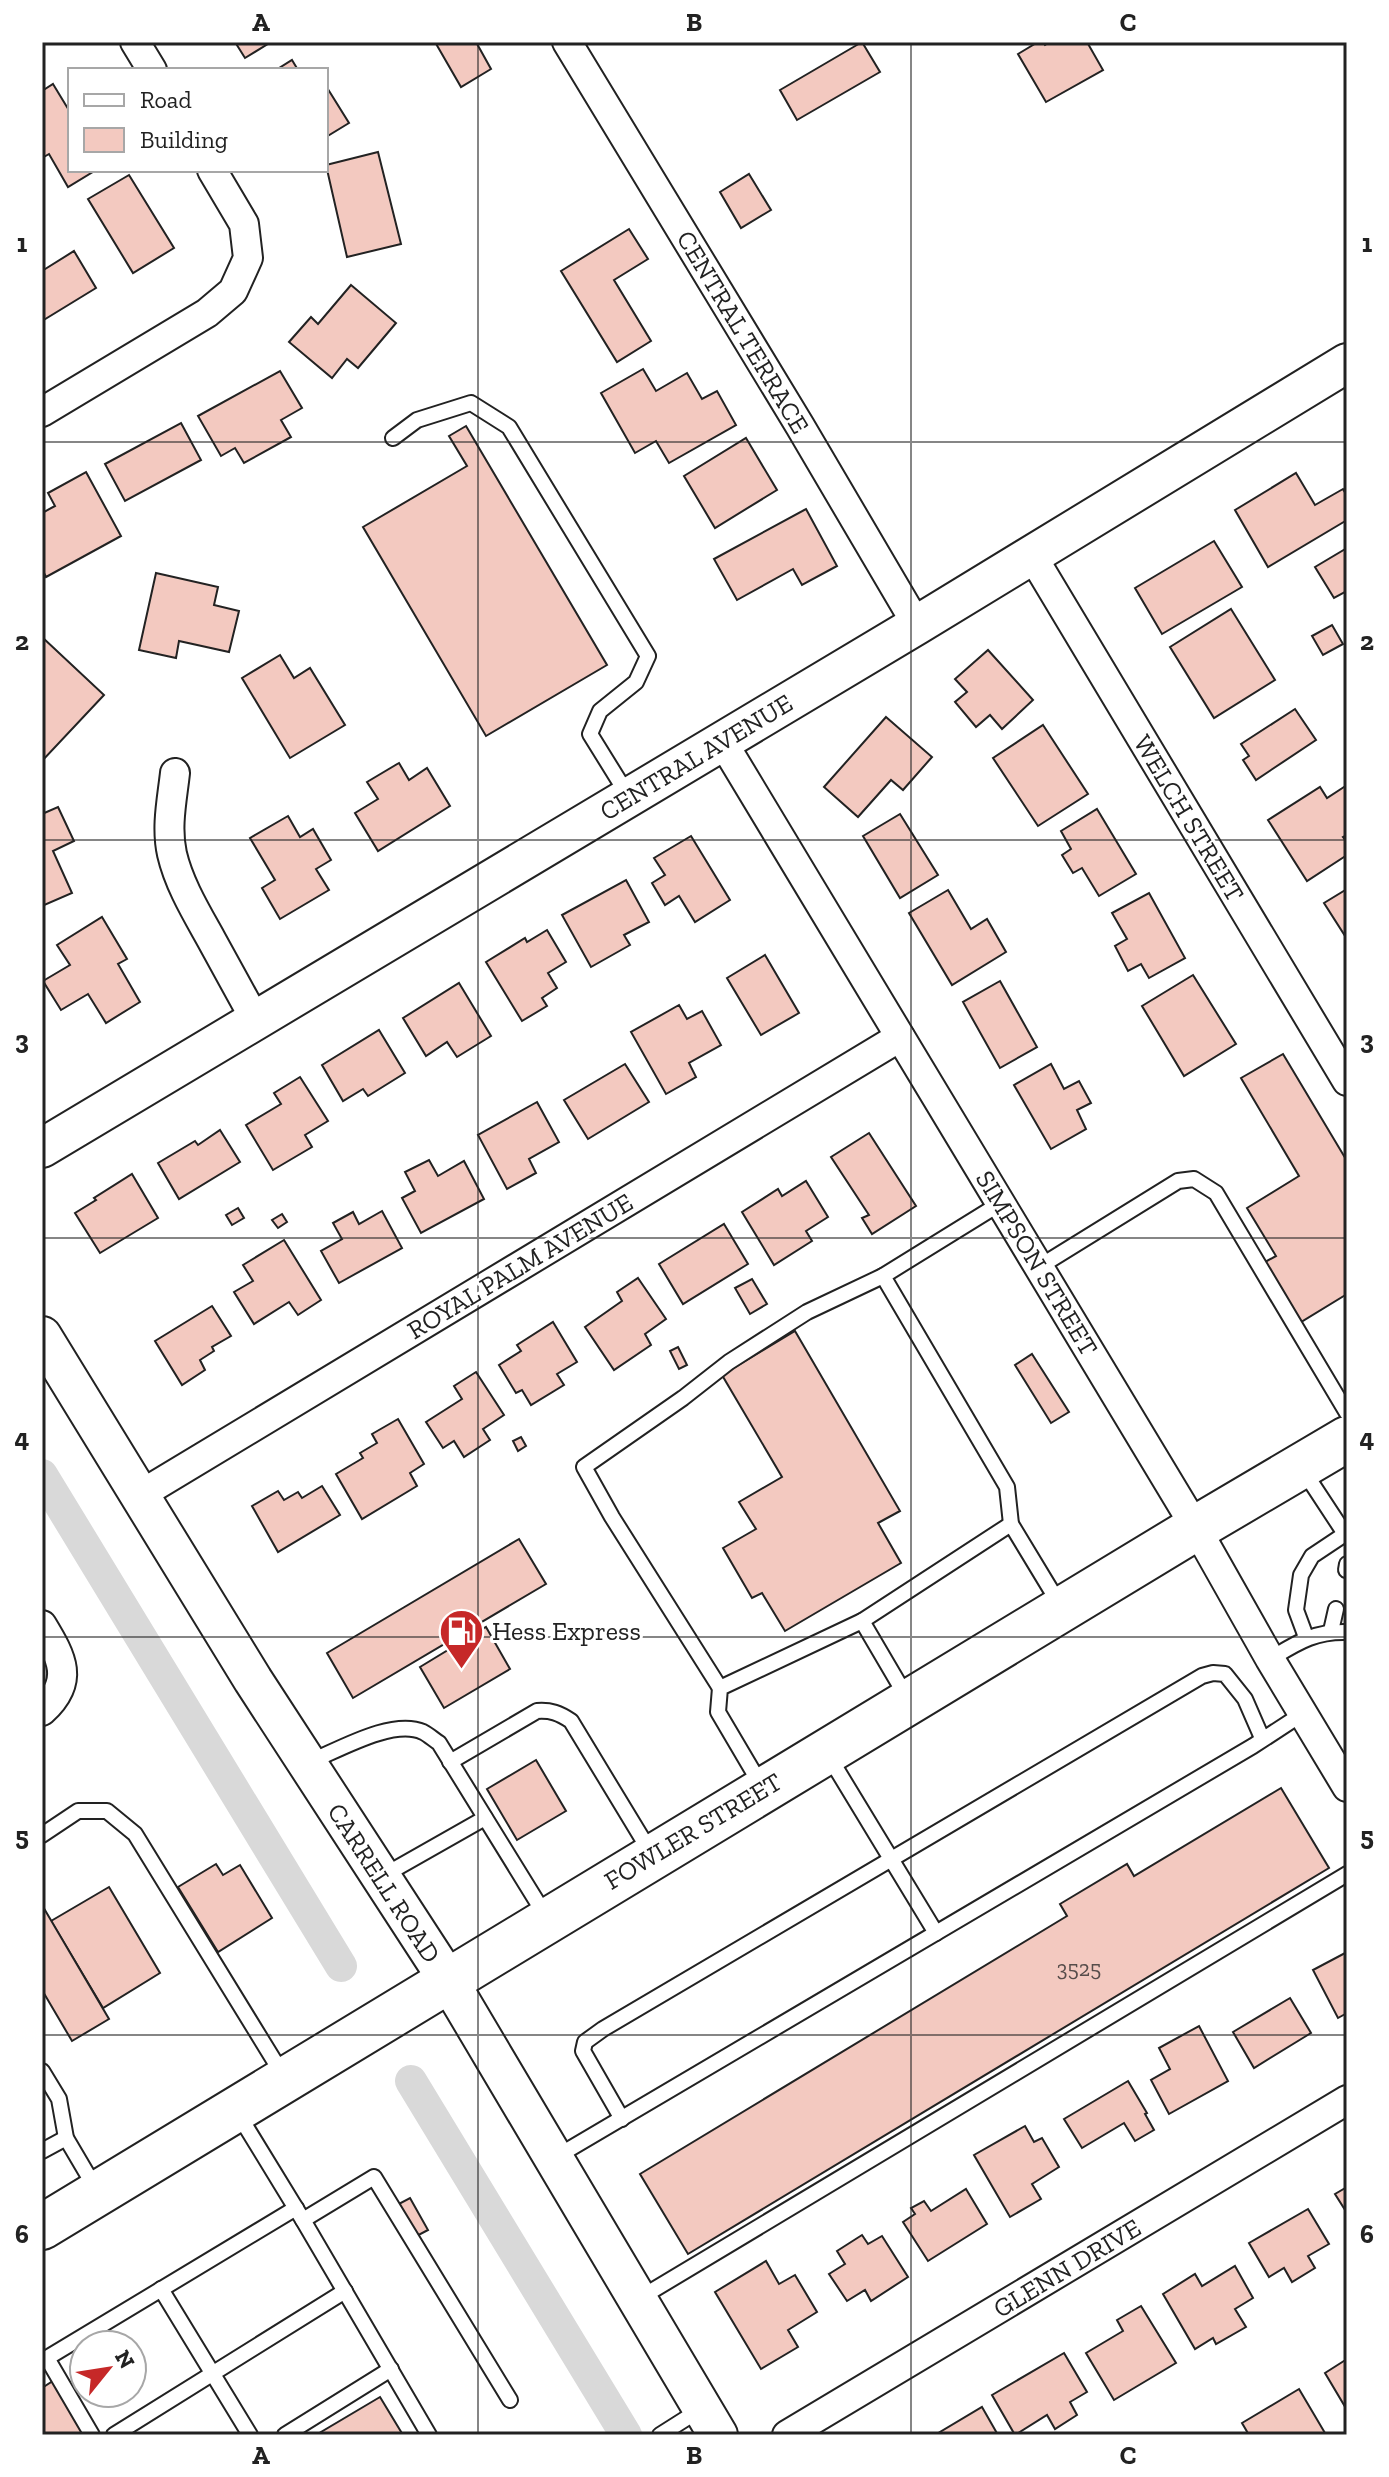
<svg xmlns="http://www.w3.org/2000/svg" width="1389" height="2477" font-family="'Zilla Slab',serif">
	<style>
		.lines { fill: none; stroke-linecap: round; stroke-linejoin: round }
		.canal { stroke: #d9d9d9; stroke-width: 32 }
		.building { fill: #f3c9c0; stroke: #222; stroke-width: 2 }
		.lane-casing { stroke: #222; stroke-width: 18 }
		.street-casing { stroke: #222; stroke-width: 32 }
		.secondary-casing { stroke: #222; stroke-width: 42 }
		.primary-casing { stroke: #222; stroke-width: 48 }
		.lane { stroke: #fff; stroke-width: 14 }
		.street { stroke: #fff; stroke-width: 28 }
		.secondary { stroke: #fff; stroke-width: 38 }
		.primary { stroke: #fff; stroke-width: 44 }
		.grid { fill: none; stroke: #222; stroke-width: 2; stroke-opacity: 0.55 }
		.labels { text-anchor: middle; dominant-baseline: central; stroke-width: 6; stroke-linejoin: round; paint-order: stroke }
		.number-label { font-size: 22px; fill: #564c4a }
		.street-label { font-size: 26px; fill: #222; stroke: #fff }
		.poi-label { font-size: 26px; fill: #222; stroke: #fff; text-anchor: start }
		.neatline { fill: none; stroke: #222; stroke-width: 3 }
		.grid-label { font-size: 26px; text-anchor: middle; font-weight: bold; fill: #222 }
	</style>
	<rect width="100%" height="100%" fill="#fff"/>
	<g class="lines">
		<g class="canal">
			<path d="M42,1475L341,1966"/>
			<path d="M411,2081L626,2435"/>
		</g>
	</g>
	<g class="building">
		<path d="M235,42H271L245,58Z"/>
		<path d="M435,42H476L491,69L461,87Z"/>
		<path d="M862,42L880,72L797,120L780,90Z"/>
		<path d="M1038,42H1043L1045,45L1050,42H1087L1103,70L1046,102L1018,54Z"/>
		<path d="M292,60L298,70H276Z"/>
		<path d="M53,84L70,112V170H96L68,187L49,154L42,158V91Z"/>
		<path d="M326,86L349,123L326,137Z"/>
		<path d="M378,152L401,244L347,257L326,165Z"/>
		<path d="M749,174L771,210L741,228L720,192Z"/>
		<path d="M129,175L174,248L133,273L88,199Z"/>
		<path d="M629,229L648,259L614,280L651,341L617,362L561,271Z"/>
		<path d="M74,251L96,288L42,321V271Z"/>
		<path d="M351,285L396,323L358,368L347,359L332,378L289,342L311,317L318,324Z"/>
		<path d="M643,369L656,391L687,373L702,399L717,391L736,425L669,463L656,441L635,453L601,393Z"/>
		<path d="M280,371L302,408L281,420L291,437L244,463L235,448L221,456L198,416Z"/>
		<path d="M181,423L201,460L125,501L105,464Z"/>
		<path d="M466,426L607,665L486,736L363,527L467,466L449,436Z"/>
		<path d="M746,438L777,490L715,528L684,476Z"/>
		<path d="M86,472L121,536L46,577L42,569V513L55,506L48,493Z"/>
		<path d="M1296,473L1315,505L1343,489L1347,496V520L1268,567L1235,510Z"/>
		<path d="M806,509L837,566L802,585L793,569L737,600L714,559Z"/>
		<path d="M1214,541L1242,587L1162,634L1135,588Z"/>
		<path d="M1347,548V591L1334,598L1315,567Z"/>
		<path d="M156,573L218,587L214,605L239,611L229,652L179,641L176,658L139,650Z"/>
		<path d="M1231,609L1275,680L1214,718L1170,647Z"/>
		<path d="M1332,625L1343,644L1323,655L1312,636Z"/>
		<path d="M42,637L104,695L42,761Z"/>
		<path d="M988,650L1033,700L1002,729L990,715L976,727L955,702L967,692L955,679Z"/>
		<path d="M280,655L294,678L310,668L345,725L290,758L242,678Z"/>
		<path d="M1295,709L1316,740L1256,780L1243,760L1249,756L1241,744Z"/>
		<path d="M886,717L932,757L903,790L891,780L858,817L824,787Z"/>
		<path d="M1043,725L1088,794L1038,826L993,758Z"/>
		<path d="M399,763L409,780L427,768L450,806L378,851L355,813L378,799L367,782Z"/>
		<path d="M1347,785V835L1343,837L1347,842V855L1307,881L1268,820L1320,787L1327,798Z"/>
		<path d="M58,807L74,841L53,851L72,893L42,906V814Z"/>
		<path d="M1097,809L1136,874L1099,896L1082,868L1073,873L1062,855L1071,849L1061,831Z"/>
		<path d="M900,814L938,875L900,898L863,836Z"/>
		<path d="M288,816L300,837L313,829L331,860L316,869L329,890L280,919L262,888L275,880L250,838Z"/>
		<path d="M691,836L730,900L695,922L679,896L665,905L652,883L665,875L654,858Z"/>
		<path d="M626,880L649,922L624,935L630,945L591,967L562,915Z"/>
		<path d="M1347,889V939L1324,903Z"/>
		<path d="M948,890L971,929L987,919L1006,952L952,985L909,913Z"/>
		<path d="M1149,893L1185,958L1149,978L1141,964L1128,971L1115,946L1127,939L1112,913Z"/>
		<path d="M102,917L127,959L118,964L140,1002L106,1023L88,994L61,1010L43,981L70,965L57,945Z"/>
		<path d="M547,930L566,962L548,973L557,988L542,998L547,1006L522,1021L486,962L525,938L527,942Z"/>
		<path d="M765,955L799,1013L761,1035L727,978Z"/>
		<path d="M1193,975L1236,1044L1184,1076L1142,1006Z"/>
		<path d="M1000,981L1037,1047L1000,1068L963,1002Z"/>
		<path d="M459,983L491,1036L457,1057L447,1042L426,1056L403,1018Z"/>
		<path d="M679,1005L687,1019L702,1011L721,1045L689,1063L696,1077L666,1094L631,1032Z"/>
		<path d="M379,1030L405,1073L368,1096L363,1089L343,1101L322,1065Z"/>
		<path d="M1283,1054L1347,1161V1294L1301,1322L1265,1262L1276,1256L1247,1208L1299,1176L1241,1078Z"/>
		<path d="M625,1064L649,1102L588,1139L564,1100Z"/>
		<path d="M1051,1064L1064,1089L1079,1081L1091,1103L1077,1110L1086,1129L1051,1149L1014,1085Z"/>
		<path d="M300,1077L328,1121L305,1135L312,1147L273,1170L246,1125L281,1104L274,1093Z"/>
		<path d="M537,1102L559,1142L529,1159L536,1173L507,1189L478,1135Z"/>
		<path d="M220,1130L240,1162L179,1199L158,1163L195,1141L198,1145Z"/>
		<path d="M869,1133L916,1206L872,1234L862,1218L869,1215L831,1157Z"/>
		<path d="M429,1160L438,1176L464,1161L484,1199L421,1233L402,1198L415,1191L405,1172Z"/>
		<path d="M132,1174L158,1218L100,1253L75,1213L96,1200L94,1198Z"/>
		<path d="M806,1181L828,1217L806,1231L812,1241L774,1265L742,1212L778,1189L782,1196Z"/>
		<path d="M238,1208L244,1218L232,1225L226,1215Z"/>
		<path d="M382,1211L402,1248L339,1283L321,1251L342,1239L333,1223L353,1212L359,1224Z"/>
		<path d="M282,1214L287,1222L278,1228L272,1220Z"/>
		<path d="M724,1224L748,1264L683,1304L659,1264Z"/>
		<path d="M284,1240L321,1300L298,1315L289,1302L254,1324L234,1292L253,1281L243,1265Z"/>
		<path d="M638,1278L666,1319L645,1334L651,1345L614,1370L585,1327L622,1301L617,1292Z"/>
		<path d="M752,1279L767,1304L750,1314L735,1288Z"/>
		<path d="M212,1306L231,1336L212,1347L214,1351L200,1360L205,1370L182,1385L155,1341Z"/>
		<path d="M553,1322L577,1362L557,1374L564,1385L531,1405L522,1390L516,1393L499,1365L521,1351L517,1345Z"/>
		<path d="M795,1331L900,1511L878,1523L901,1563L785,1631L762,1593L752,1598L723,1548L756,1529L739,1502L782,1477L722,1375Z"/>
		<path d="M678,1347L687,1365L679,1369L670,1351Z"/>
		<path d="M1032,1354L1069,1412L1051,1423L1015,1365Z"/>
		<path d="M476,1372L504,1415L483,1429L490,1440L464,1457L454,1441L443,1448L426,1422L462,1399L454,1386Z"/>
		<path d="M398,1419L424,1464L410,1473L417,1486L362,1519L336,1474L363,1458L360,1453L377,1443L372,1434Z"/>
		<path d="M521,1437L526,1446L518,1451L513,1441Z"/>
		<path d="M322,1486L340,1515L278,1552L252,1506L278,1491L284,1500L298,1492L302,1498Z"/>
		<path d="M519,1539L546,1584L353,1698L327,1653Z"/>
		<path d="M486,1627L510,1669L444,1708L420,1667Z"/>
		<path d="M536,1760L566,1811L517,1840L487,1789Z"/>
		<path d="M1281,1788L1329,1868L688,2254L640,2174L1067,1916L1060,1904L1127,1864L1134,1876Z"/>
		<path d="M216,1864L223,1875L240,1865L272,1918L218,1952L178,1887Z"/>
		<path d="M109,1887L160,1973L103,2008L51,1921Z"/>
		<path d="M42,1905L109,2019L72,2041L42,1990Z"/>
		<path d="M1347,1952V2013L1338,2018L1313,1970Z"/>
		<path d="M1290,1998L1311,2033L1254,2068L1233,2032Z"/>
		<path d="M1199,2026L1228,2081L1169,2114L1151,2080L1170,2069L1159,2048Z"/>
		<path d="M1128,2081L1147,2113L1145,2114L1154,2130L1135,2141L1124,2123L1082,2148L1064,2119Z"/>
		<path d="M1025,2126L1034,2142L1042,2138L1059,2167L1032,2184L1041,2199L1010,2217L974,2155Z"/>
		<path d="M1347,2187V2213L1335,2194Z"/>
		<path d="M966,2189L987,2224L928,2261L903,2222L915,2214L911,2208L924,2201L931,2211Z"/>
		<path d="M410,2198L428,2230L413,2238L395,2206Z"/>
		<path d="M1308,2209L1329,2244L1308,2256L1315,2268L1292,2282L1284,2268L1269,2277L1249,2243Z"/>
		<path d="M862,2235L868,2244L882,2236L908,2277L871,2301L865,2290L847,2301L829,2274L845,2264L837,2251Z"/>
		<path d="M766,2261L779,2284L795,2275L817,2312L788,2330L798,2347L761,2369L715,2292Z"/>
		<path d="M1235,2266L1253,2298L1235,2309L1246,2327L1216,2344L1213,2338L1195,2349L1163,2294L1195,2274L1202,2286Z"/>
		<path d="M1141,2306L1176,2363L1114,2400L1086,2353L1123,2331L1117,2320Z"/>
		<path d="M1064,2353L1087,2392L1070,2402L1077,2415L1055,2429L1047,2415L1015,2435L992,2395Z"/>
		<path d="M1347,2359V2410L1325,2373Z"/>
		<path d="M56,2379L89,2435H42V2388Z"/>
		<path d="M1299,2389L1325,2433L1249,2435L1242,2423Z"/>
		<path d="M380,2397L403,2435H316Z"/>
		<path d="M982,2407L998,2435H935Z"/>
	</g>
	<g class="lines">
		<defs>
			<g id="lane">
				<path d="M393,438L417,420L471,403L509,427L648,656L636,682L600,711L590,734L629,797"/>
				<path d="M1001,1203L883,1276L1007,1487L1011,1524L1060,1605"/>
				<path d="M1039,1267L1178,1181L1194,1179L1216,1193L1347,1413"/>
				<path d="M1303,1470L1347,1537"/>
				<path d="M1346,1570L1347,1564"/>
				<path d="M862,1621L906,1696"/>
				<path d="M1331,1631L1336,1609"/>
				<path d="M1306,1637L1296,1610L1301,1575L1312,1556L1345,1534"/>
				<path d="M1270,1659C1297,1643 1314,1631 1347,1632"/>
				<path d="M720,1688L612,1517L584,1467L683,1398L729,1362L807,1312L883,1276"/>
				<path d="M828,1755L936,1933"/>
				<path d="M450,1762L537,1711C551,1710 559,1713 571,1721L651,1853"/>
				<path d="M307,1763C337,1751 392,1718 423,1732C429,1735 434,1740 439,1743L547,1918"/>
				<path d="M761,1785L718,1712L720,1688L862,1621L1011,1524"/>
				<path d="M42,1835L78,1811H107L135,1834L283,2075"/>
				<path d="M381,1877L485,1818"/>
				<path d="M42,2071L59,2099L66,2138L96,2189"/>
				<path d="M237,2112L303,2220L429,2435"/>
				<path d="M622,2119L583,2051L585,2042L603,2029L1202,1676L1213,1673L1225,1674L1245,1699L1262,1738"/>
				<path d="M42,2151L66,2138"/>
				<path d="M556,2157L1253,1746L1302,1714"/>
				<path d="M303,2220L374,2177L510,2400"/>
				<path d="M161,2289L250,2435"/>
				<path d="M640,2298L1347,1874"/>
				<path d="M47,2358L92,2435"/>
				<path d="M42,2361L296,2208"/>
				<path d="M114,2435L345,2291"/>
				<path d="M285,2435L391,2369"/>
				<path d="M660,2435L701,2409"/>
			</g>
			<g id="street">
				<path d="M135,42L152,70"/>
				<path d="M567,42L800,426L917,625"/>
				<path d="M42,412L207,313L233,291L248,258L244,224L212,170"/>
				<path d="M1031,554L1347,1081"/>
				<path d="M722,741L1196,1528L1270,1659L1347,1787"/>
				<path d="M175,773C172,800 166,827 172,854C179,884 196,912 211,939C226,966 241,994 256,1021"/>
				<path d="M140,1495L900,1037"/>
				<path d="M42,1625C62,1658 75,1681 42,1711"/>
				<path d="M787,2435L1347,2100"/>
			</g>
			<g id="secondary">
				<path d="M42,1148L917,625L1347,363"/>
				<path d="M42,1336L253,1680L448,1980L718,2435"/>
			</g>
			<path id="primary" d="M42,2227L1196,1528L1347,1439"/>
		</defs>
		<use href="#lane" class="lane-casing"/>
		<use href="#street" class="street-casing"/>
		<use href="#secondary" class="secondary-casing"/>
		<use href="#primary" class="primary-casing"/>
		<use href="#lane" class="lane"/>
		<use href="#street" class="street"/>
		<use href="#secondary" class="secondary"/>
		<use href="#primary" class="primary"/>
	</g>
	<path class="grid" d="M478,42V2435M911,42V2435M42,442H1347M42,840H1347M42,1238H1347M42,1637H1347M42,2035H1347"/>
	<defs>
		<symbol id="fuel-pin" viewBox="-11 -11 22 30"><path d="M0 17L-7.5 6A9.5 9.5 0 1 1 7.5 6Z" fill="#c62828" stroke="#fff"/><path d="M-5.5-6h7V0h2V4h1.3V-2.5L3-4.5l.8-.8L6-3V5H2.5V1h-1V6h-7ZM-4.2-4.7v3.2H.2V-4.7Z" fill="#fff"/></symbol>
	</defs>
	<g fill-rule="evenodd">
		<use href="#fuel-pin" x="436" y="1606" width="51" height="69"/>
	</g>
	<g class="labels">
		<g class="number-label">
			<text x="1079" y="1968">3525</text>
		</g>
		<g class="street-label">
			<text transform="translate(743 332) rotate(59)">CENTRAL TERRACE</text>
			<text transform="translate(696 757) rotate(-31)">CENTRAL AVENUE</text>
			<text transform="translate(1189 818) rotate(59)">WELCH STREET</text>
			<text transform="translate(1037 1263) rotate(59)">SIMPSON STREET</text>
			<text transform="translate(520 1266) rotate(-31)">ROYAL PALM AVENUE</text>
			<text transform="translate(693 1831) rotate(-31)">FOWLER STREET</text>
			<text transform="translate(384 1883) rotate(57)">CARRELL ROAD</text>
			<text transform="translate(1067 2268) rotate(-31)">GLENN DRIVE</text>
		</g>
		<g class="poi-label">
			<text x="492" y="1631">Hess Express</text>
		</g>
	</g>
	<rect width="1389" height="2477" fill="none" stroke="#ffffff" stroke-width="88"/>
	<rect x="68" y="68" width="260" height="104" fill="#ffffff" stroke="#a7a7a7" stroke-width="2"/>
	<rect x="84" y="94" width="40" height="12" fill="#ffffff" stroke="#a7a7a7" stroke-width="2"/>
	<text x="140" y="108" font-size="24" fill="#222222">Road</text>
	<rect x="84" y="128" width="40" height="24" fill="#f3c9c0" stroke="#a7a7a7" stroke-width="2"/>
	<text x="140" y="148" font-size="24" fill="#222222">Building</text>
	<g transform="translate(108 2369) rotate(60)"><circle r="38" fill="#ffffff" stroke="#a7a7a7" stroke-width="2"/>
	<path d="M0-6L14 30L0 20L-14 30Z" fill="#c62828"/>
	<text y="-12" font-size="22" font-weight="bold" text-anchor="middle" fill="#222222">N</text>
	</g>
	<rect x="44" y="44" width="1301" height="2389" class="neatline"/>
	<g class="grid-label">
		<text x="261" y="31">A</text>
		<text x="694" y="31">B</text>
		<text x="1128" y="31">C</text>
		<text x="22" y="252">1</text>
		<text x="1367" y="252">1</text>
		<text x="22" y="650">2</text>
		<text x="1367" y="650">2</text>
		<text x="22" y="1049">3</text>
		<text x="1367" y="1049">3</text>
		<text x="22" y="1447">4</text>
		<text x="1367" y="1447">4</text>
		<text x="22" y="1845">5</text>
		<text x="1367" y="1845">5</text>
		<text x="22" y="2243">6</text>
		<text x="1367" y="2243">6</text>
		<text x="261" y="2464">A</text>
		<text x="694" y="2464">B</text>
		<text x="1128" y="2464">C</text>
	</g>
</svg>
